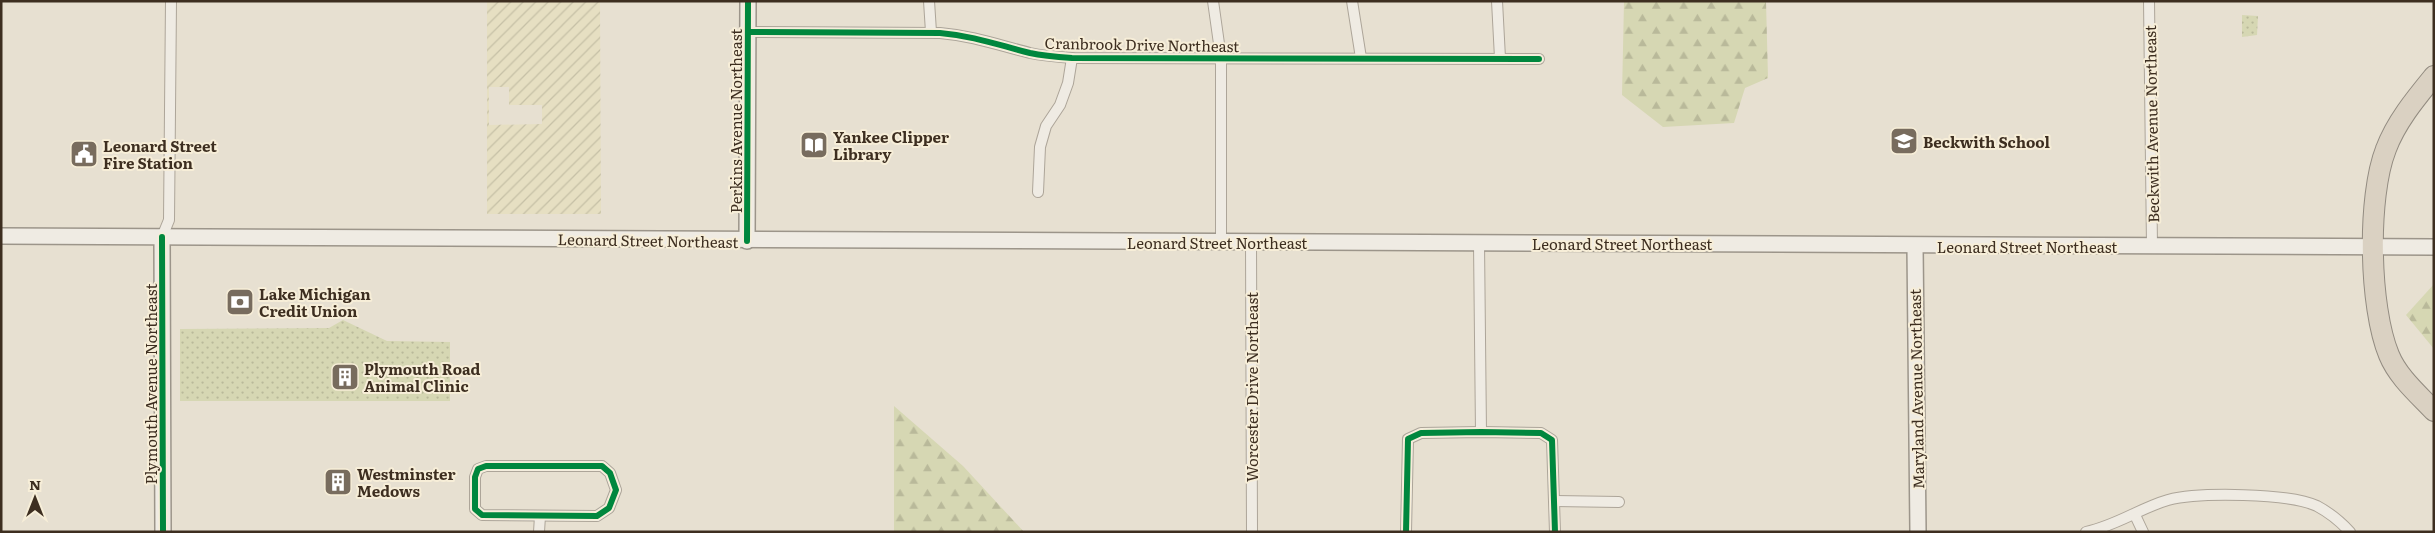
<svg xmlns="http://www.w3.org/2000/svg" width="2435" height="533" font-family="Literata,serif">
	<style>
		.farmland { fill: url(#farmland-furrows); fill-rule: evenodd }
		.green { fill: url(#green-dots) }
		.forest { fill: url(#forest-firs) }
		.lines { fill: none; stroke-linecap: round; stroke-linejoin: round }
		.street-casing { stroke: #ada599; stroke-width: 12 }
		.secondary-casing { stroke: #9c958a; stroke-width: 18 }
		.highway-casing { stroke: #928b80; stroke-width: 22 }
		.street { stroke: #efebe3; stroke-width: 10 }
		.secondary { stroke: #efebe3; stroke-width: 15 }
		.highway { stroke: #dad1c2; stroke-width: 20 }
		.cycleway-casing { stroke: #f7eed8; stroke-width: 9 }
		.cycleway { stroke: #00873e; stroke-width: 6 }
		.labels { text-anchor: middle; dominant-baseline: central; stroke-width: 4; stroke-linejoin: round; paint-order: stroke }
		.street-label { font-size: 15px; fill: #3d2e20; stroke: #f7eed8 }
		.poi-label { font-size: 15px; font-weight: bold; fill: #3d2e20; stroke: #f7eed8; text-anchor: start }
	</style>
	<defs>
		<pattern id="farmland-furrows" width="10" height="10" patternUnits="userSpaceOnUse" patternTransform="scale(1.25)"><rect width="10" height="10" fill="#e6dfc2"/><path d="M-1 1l2-2M0 10L10 0M9 11l2-2" fill="none" stroke="#c6c0a6"/></pattern>
		<pattern id="green-dots" width="8" height="8" patternUnits="userSpaceOnUse" patternTransform="scale(1.25)"><rect width="8" height="8" fill="#d6d7b3"/><path d="M2 2h.1M6 6h.1" fill="none" stroke="#b9b99a" stroke-width="1.8" stroke-linecap="round"/></pattern>
		<pattern id="forest-firs" width="22" height="20" patternUnits="userSpaceOnUse" patternTransform="scale(1.25)"><rect width="22" height="20" fill="#d6d7b3"/><path d="M5 1l3.5 6h-7zM16 11l3.5 6h-7z" fill="#b9b99a"/></pattern>
	</defs>
	<rect width="100%" height="100%" fill="#e7e0d1"/>
	<path class="farmland" d="M487,1H600L601,214H487ZM489,87H509V105H542V124L489,125Z"/>
	<g class="green">
		<path d="M2242,15L2258,16L2257,35L2242,37Z"/>
		<path d="M343,320L387,341L450,342V401H180V329L329,328Z"/>
	</g>
	<g class="forest">
		<path d="M1624,1H1766L1768,78L1745,88L1734,123L1663,127L1622,95Z"/>
		<path d="M2434,284V349L2406,315Z"/>
		<path d="M894,406L963,466L1024,532H894Z"/>
	</g>
	<g class="lines">
		<defs>
			<g id="street">
				<path d="M929,1L931,32"/>
				<path d="M1213,1L1221,58V242"/>
				<path d="M1352,1L1361,58"/>
				<path d="M1497,1L1500,58"/>
				<path d="M2149,1L2152,246"/>
				<path d="M748,32L940,33C974,36 998,45 1030,53C1044,56 1058,57 1072,58L1539,59"/>
				<path d="M1038,192L1040,147L1046,126L1060,105L1068,83L1072,58"/>
				<path d="M162,237L169,220L171,1"/>
				<path d="M1251,242L1252,532"/>
				<path d="M1479,243L1481,432"/>
				<path d="M486,466H602L610,473L616,490L609,508L597,516L482,515L475,509V477L478,469Z"/>
				<path d="M1555,501L1619,502"/>
				<path d="M2135,515L2143,532"/>
				<path d="M539,532L540,516"/>
				<path d="M1406,532L1408,439L1421,433L1481,432L1541,433L1552,440L1555,532"/>
				<path d="M2086,532C2118,525 2140,508 2168,500C2199,492 2289,493 2317,506C2330,513 2340,521 2350,532"/>
			</g>
			<g id="secondary">
				<path d="M1,236L2434,247"/>
				<path d="M162,237L163,532"/>
				<path d="M747,241L748,1"/>
				<path d="M1915,246L1918,532"/>
			</g>
			<path id="highway" d="M2434,76C2416,98 2396,122 2386,149C2367,197 2369,307 2389,355C2398,377 2418,394 2434,411"/>
		</defs>
		<use href="#street" class="street-casing"/>
		<use href="#secondary" class="secondary-casing"/>
		<use href="#highway" class="highway-casing"/>
		<use href="#street" class="street"/>
		<use href="#secondary" class="secondary"/>
		<use href="#highway" class="highway"/>
		<defs>
			<g id="cycleway">
				<path d="M748,32L940,33C974,36 998,45 1030,53C1044,56 1058,57 1072,58L1539,59"/>
				<path d="M162,237L163,532"/>
				<path d="M747,241L748,1"/>
				<path d="M486,466H602L610,473L616,490L609,508L597,516L482,515L475,509V477L478,469Z"/>
				<path d="M1406,532L1408,439L1421,433L1481,432L1541,433L1552,440L1555,532"/>
			</g>
		</defs>
		<use href="#cycleway" class="cycleway-casing"/>
		<use href="#cycleway" class="cycleway"/>
	</g>
	<defs>
		<symbol id="school-square" viewBox="-11 -11 22 22"><rect x="-9" y="-9" width="18" height="18" rx="4" fill="#786c5e" stroke="#f7eed8"/><path d="M0-5L7-2L0 1L-7-2ZM-4 1L0 2.5L4 1V4Q0 6-4 4Z" fill="#fff"/></symbol>
		<symbol id="library-square" viewBox="-11 -11 22 22"><rect x="-9" y="-9" width="18" height="18" rx="4" fill="#786c5e" stroke="#f7eed8"/><path d="M-6-4Q-3-5.5-.7-3.5V5Q-3 3-6 4ZM6-4Q3-5.5 .7-3.5V5Q3 3 6 4Z" fill="#fff"/></symbol>
		<symbol id="civic-square" viewBox="-11 -11 22 22"><rect x="-9" y="-9" width="18" height="18" rx="4" fill="#786c5e" stroke="#f7eed8"/><path d="M-.6-6.5H3V-4.5H.6V-3L4-1V1h2V6H-6V1h2V-1L-.6-3ZM-1.2 2.5V6h2.4V2.5Z" fill="#fff"/></symbol>
		<symbol id="bank-square" viewBox="-11 -11 22 22"><rect x="-9" y="-9" width="18" height="18" rx="4" fill="#786c5e" stroke="#f7eed8"/><path d="M-6-4H6V4H-6ZM0-2.3a2.3 2.3 0 1 0 0 4.6a2.3 2.3 0 1 0 0-4.6Z" fill="#fff"/></symbol>
		<symbol id="building-square" viewBox="-11 -11 22 22"><rect x="-9" y="-9" width="18" height="18" rx="4" fill="#786c5e" stroke="#f7eed8"/><path d="M-4-6H4V6H1V3H-1V6H-4ZM-2.5-4.3h1.7v1.8h-1.7ZM.8-4.3h1.7v1.8H.8ZM-2.5-1h1.7V.8h-1.7ZM.8-1h1.7V.8H.8Z" fill="#fff"/></symbol>
	</defs>
	<g fill-rule="evenodd">
		<use href="#school-square" x="1888" y="125" width="32" height="32"/>
		<use href="#library-square" x="798" y="129" width="32" height="32"/>
		<use href="#civic-square" x="68" y="138" width="32" height="32"/>
		<use href="#bank-square" x="224" y="286" width="32" height="32"/>
		<use href="#building-square" x="329" y="361" width="32" height="32"/>
		<use href="#building-square" x="322" y="466" width="32" height="32"/>
	</g>
	<g class="labels">
		<g class="street-label">
			<text transform="translate(1142 44) rotate(1)">Cranbrook Drive Northeast</text>
			<text transform="translate(735 121) rotate(-90)">Perkins Avenue Northeast</text>
			<text transform="translate(2151 124) rotate(-91)">Beckwith Avenue Northeast</text>
			<text transform="translate(648 240) rotate(1)">Leonard Street Northeast</text>
			<text x="1217" y="242">Leonard Street Northeast</text>
			<text x="1622" y="243">Leonard Street Northeast</text>
			<text x="2027" y="246">Leonard Street Northeast</text>
			<text transform="translate(150 384) rotate(-90)">Plymouth Avenue Northeast</text>
			<text transform="translate(1251 387) rotate(-90)">Worcester Drive Northeast</text>
			<text transform="translate(1916 389) rotate(-91)">Maryland Avenue Northeast</text>
		</g>
		<g class="poi-label">
			<text x="833" y="136">Yankee Clipper<tspan x="833" dy="17">Library</tspan></text>
			<text x="1923" y="141">Beckwith School</text>
			<text x="103" y="145">Leonard Street<tspan x="103" dy="17">Fire Station</tspan></text>
			<text x="259" y="293">Lake Michigan<tspan x="259" dy="17">Credit Union</tspan></text>
			<text x="364" y="368">Plymouth Road<tspan x="364" dy="17">Animal Clinic</tspan></text>
			<text x="357" y="473">Westminster<tspan x="357" dy="17">Medows</tspan></text>
		</g>
	</g>
	<rect width="2435" height="533" fill="none" stroke="#3d2e20" stroke-width="5"/>
	<g transform="translate(35 498)" stroke="#f7eed8" stroke-width="4" paint-order="stroke">
	<path d="M0-4L9 19L0 12L-9 19Z" fill="#3d2e20"/>
	<text y="-8" font-size="14" font-weight="bold" text-anchor="middle" fill="#3d2e20">N</text>
	</g>
</svg>
